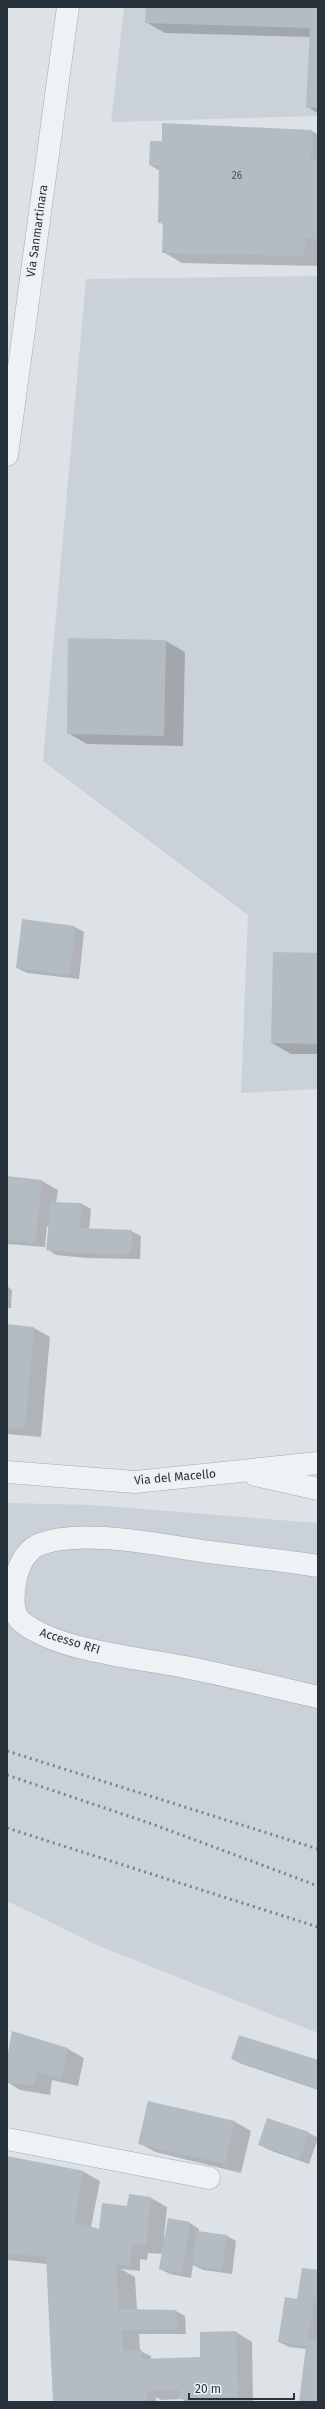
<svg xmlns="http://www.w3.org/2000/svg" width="325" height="2409" font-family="'Fira Sans',sans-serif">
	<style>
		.built { fill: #cbd1d8 }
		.shadow { fill: #0003 }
		.building { fill: #b4bcc3 }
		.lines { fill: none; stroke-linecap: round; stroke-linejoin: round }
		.minor-casing { stroke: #a3aab0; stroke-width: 23 }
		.minor { stroke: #eff2f5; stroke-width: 22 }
		.rail { stroke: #77848f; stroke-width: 3; stroke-dasharray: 2 4; stroke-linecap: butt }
		.labels { text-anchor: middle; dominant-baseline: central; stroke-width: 4; stroke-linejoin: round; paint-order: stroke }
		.number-label { font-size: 10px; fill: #4a545e }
		.street-label { font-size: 12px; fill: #27323c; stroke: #ecf0f4 }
	</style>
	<rect width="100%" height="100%" fill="#dde2e6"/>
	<g class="built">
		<path d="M124,7H318V116L111,122Z"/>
		<path d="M318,276V1089L241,1093L248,915L43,761L86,279Z"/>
		<path d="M7,1503L92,1505L318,1523V2033L99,1946L7,1901Z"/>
	</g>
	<g class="shadow">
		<path d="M147,7H318V113L307,107L311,37L165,33L146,22Z"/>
		<path d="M312,131L318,135V266L182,263L163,252L164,225L159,222L160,171L150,165L163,143Z"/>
		<path d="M69,639L166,641L185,652L183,746L87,744L68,733Z"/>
		<path d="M75,927L84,932L79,979L27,973L17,968Z"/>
		<path d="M318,954V1054H291L272,1043Z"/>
		<path d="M7,1177L42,1181L58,1190L56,1203L82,1204L91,1209L89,1230L131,1231L141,1236L140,1259L86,1258L56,1255L47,1249L49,1227L47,1226L45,1247L7,1244Z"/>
		<path d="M7,1286L12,1290L11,1308H7Z"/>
		<path d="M7,1325L34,1328L50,1337L41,1437L7,1434Z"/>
		<path d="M68,2049L84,2058L78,2086L52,2080L50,2095L20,2090L7,2082V2064Z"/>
		<path d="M232,2059L318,2062V2090L242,2064Z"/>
		<path d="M149,2102L235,2122L251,2131L241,2173L155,2152L139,2143Z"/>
		<path d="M268,2120L309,2133L318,2138L309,2164L269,2150L260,2145Z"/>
		<path d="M7,2157L84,2172L100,2181L91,2227L100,2230L128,2207L130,2195L151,2198L167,2207L164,2237L166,2238L169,2220L190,2223L199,2229V2232L227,2236L236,2241L232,2274L203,2270L193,2265L191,2278L170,2274L160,2269L163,2254L148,2253L147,2260L140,2259V2271L121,2269L135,2277L137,2310L176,2311L185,2316L186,2334H139L140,2351L151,2356V2359L201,2358L236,2332L252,2342L253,2402H187L182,2399L161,2400L156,2397V2402H55L47,2264L7,2260Z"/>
		<path d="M318,2271V2402H300L306,2349L289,2347L279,2342L298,2301Z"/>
	</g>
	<g class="building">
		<path d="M146,7H318V108H306L310,28L145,23Z"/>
		<path d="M162,123L312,130L311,160H318V239H305L304,256L162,253L163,223H158L159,166L149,165L150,141H162Z"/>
		<path d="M68,638L166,640L164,736L67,734Z"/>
		<path d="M22,919L75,926L70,975L16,968Z"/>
		<path d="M273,952L318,953V1044L271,1043Z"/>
		<path d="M7,1176L42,1180L35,1243L7,1240Z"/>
		<path d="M51,1202L82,1203L79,1228L132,1230L131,1254L76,1253L46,1250Z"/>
		<path d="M7,1324L34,1327L25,1428L7,1427Z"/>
		<path d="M12,2031L68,2048L62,2078L37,2072L34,2086L7,2082V2058Z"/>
		<path d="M239,2035L318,2060V2089L231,2059Z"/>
		<path d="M148,2101L235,2121L225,2164L138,2144Z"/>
		<path d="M267,2118L309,2132L300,2159L258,2145Z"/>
		<path d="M7,2156L84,2171L74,2222L88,2226L99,2229L102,2203L127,2206L129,2194L151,2197L146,2245L132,2244L130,2266L116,2265L119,2309L176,2310L177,2329L122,2330L123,2351L142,2350V2359L200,2357V2332L236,2331L238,2397L179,2399V2390L147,2391V2402H53L46,2257L7,2253Z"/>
		<path d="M168,2218L190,2222L182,2273L159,2269Z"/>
		<path d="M197,2231L227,2235L222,2270L192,2265Z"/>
		<path d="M302,2268L318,2270V2302H314L307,2339L318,2340V2402H299L306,2346L278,2342L285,2297L297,2299Z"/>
	</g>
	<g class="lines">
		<defs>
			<g id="minor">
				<path d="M7,455L68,7"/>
				<path d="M7,1472L135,1482L318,1463"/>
				<path d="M255,1475L318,1489"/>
				<path d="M318,1566C282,1560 246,1557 210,1552C164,1546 81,1527 38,1545C24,1552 17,1569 15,1584C13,1596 12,1614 22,1622C57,1651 140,1658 185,1667C230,1676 274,1687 318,1697"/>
				<path d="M7,2139L209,2178"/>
			</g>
		</defs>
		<use href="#minor" class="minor-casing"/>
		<use href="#minor" class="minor"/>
		<g class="rail">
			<path d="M7,1751L318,1849"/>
			<path d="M7,1775L155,1825L318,1886"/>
			<path d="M7,1828L318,1927"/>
		</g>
	</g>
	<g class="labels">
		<g class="number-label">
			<text x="237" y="176">26</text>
		</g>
		<g class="street-label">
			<text transform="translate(37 231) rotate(-82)">Via Sanmartinara</text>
			<text transform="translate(175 1477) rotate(-5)">Via del Macello</text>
			<text transform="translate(70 1641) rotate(17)">Accesso RFI</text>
		</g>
	</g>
	<rect width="325" height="2409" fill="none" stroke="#27323c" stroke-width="16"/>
	<path d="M189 2393v6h105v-6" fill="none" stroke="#27323c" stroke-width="2"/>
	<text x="195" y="2393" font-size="12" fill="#27323c" stroke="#ecf0f4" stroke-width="3" paint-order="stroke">20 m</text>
</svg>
